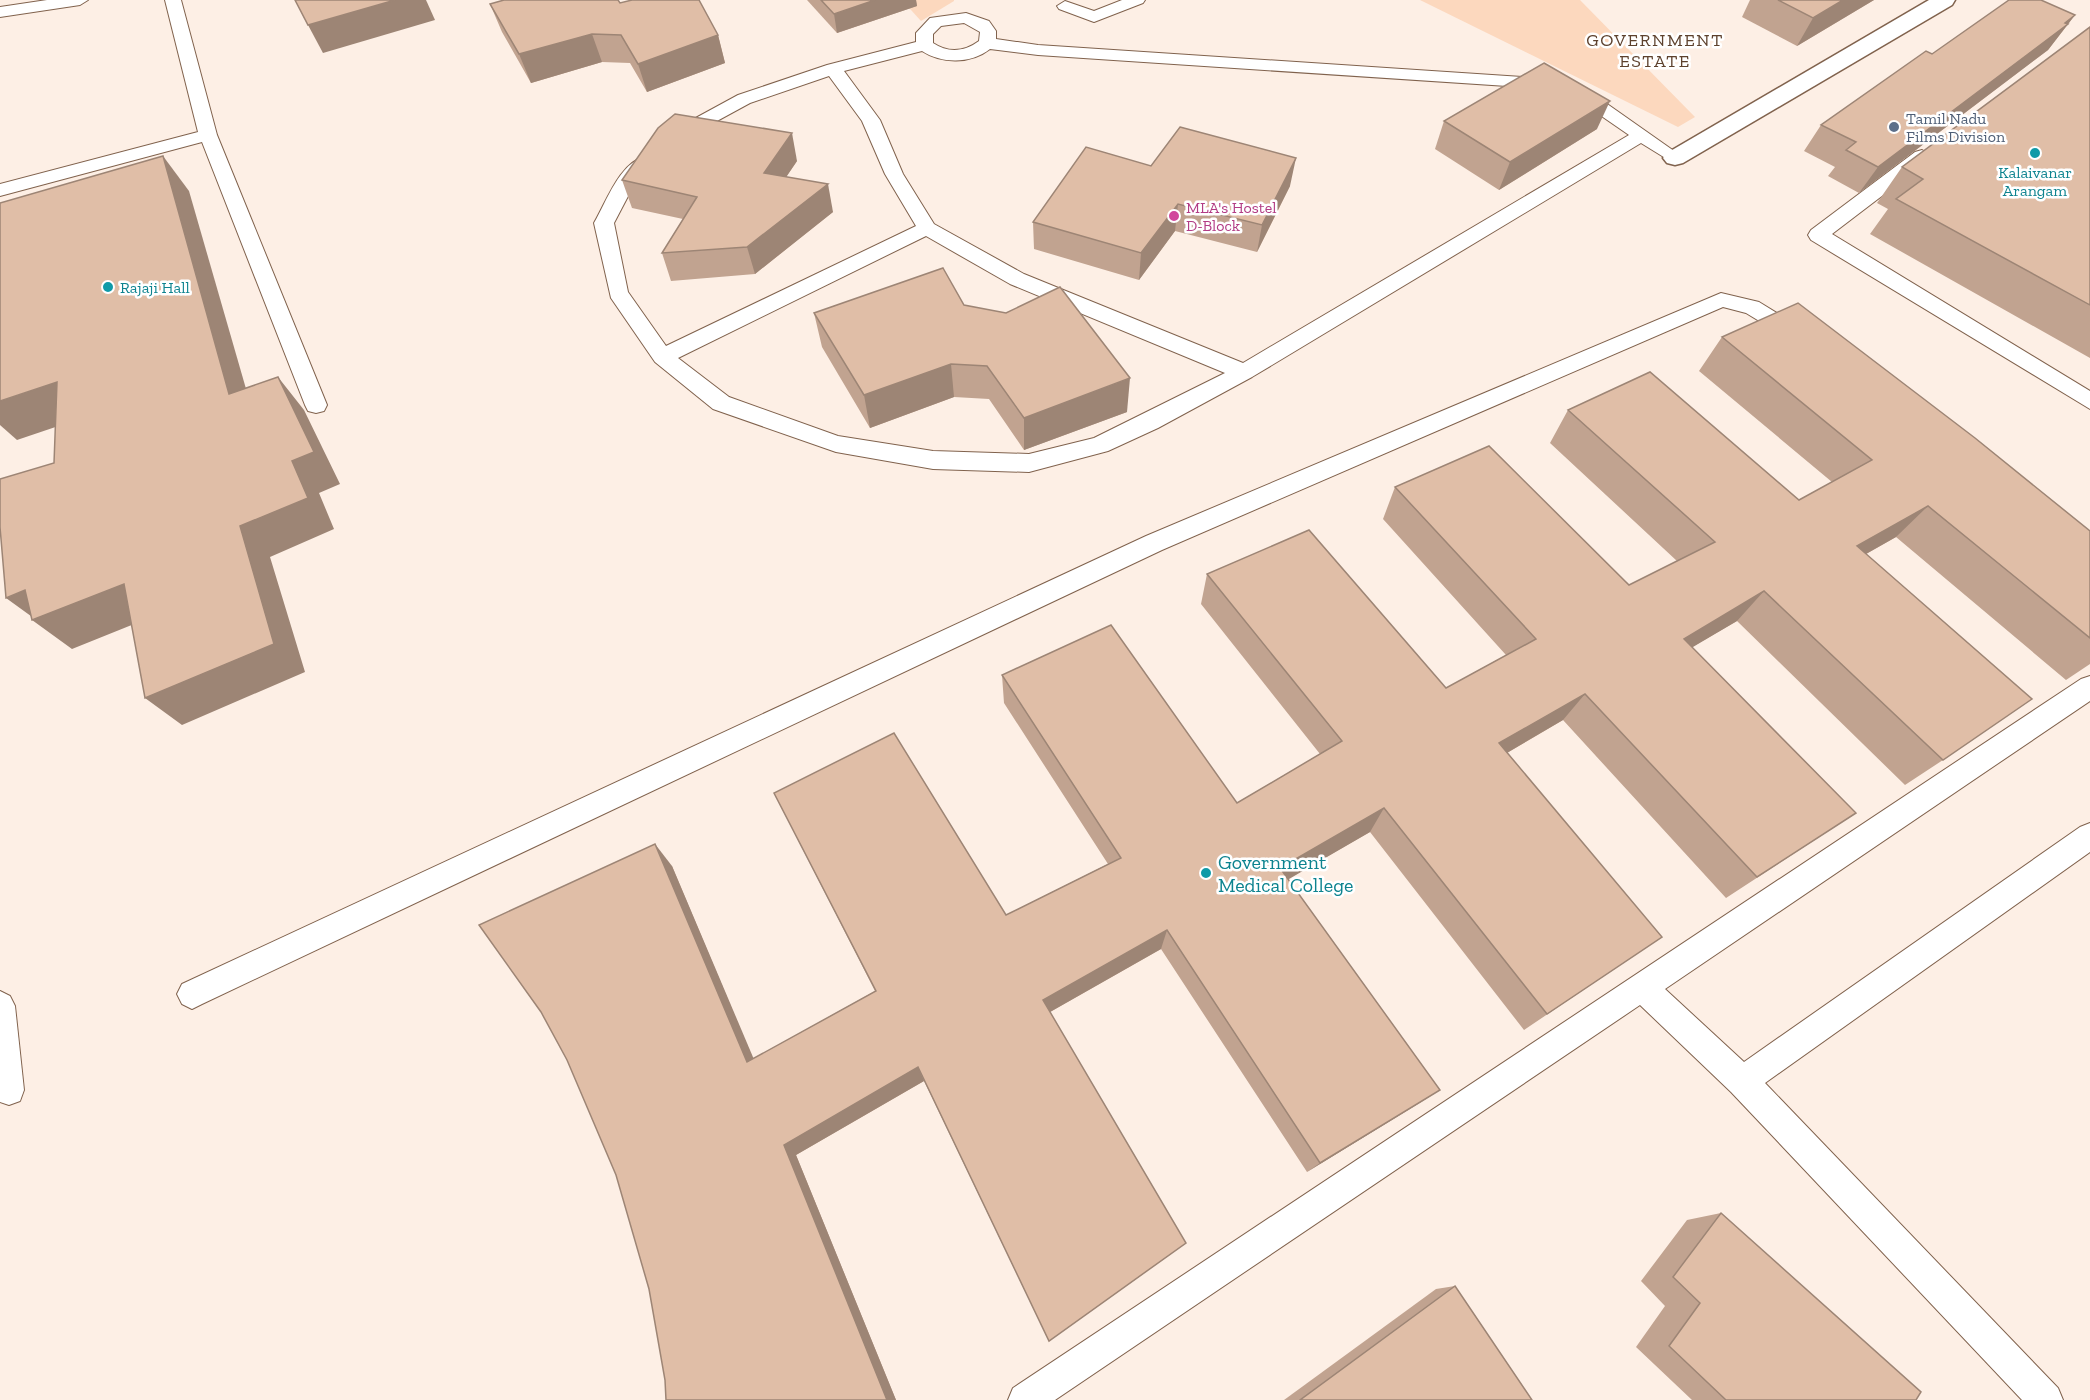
<svg xmlns="http://www.w3.org/2000/svg" width="2090" height="1400" font-family="'Zilla Slab',serif">
	<style>
		.green { fill: #fcd8be }
		.lines { fill: none; stroke-linecap: round; stroke-linejoin: round }
		.lane-casing { stroke: #80624d; stroke-width: 2 }
		.street-casing { stroke: #80624d; stroke-width: 3 }
		.lane { fill: #fff; fill-rule: evenodd }
		.street { fill: #fff; fill-rule: evenodd }
		.wall { fill: #c1a390 }
		.shaded-wall { fill: #9d8575 }
		.building { fill: #e0bea7; stroke: #9d8575; stroke-width: 1.5 }
		.service-dot { fill: #5c6f8a; stroke: #fff; stroke-width: 2 }
		.culture-dot { fill: #0f9aa8; stroke: #fff; stroke-width: 2 }
		.hotel-dot { fill: #d1479c; stroke: #fff; stroke-width: 2 }
		.labels { text-anchor: middle; dominant-baseline: central; stroke-width: 5; stroke-linejoin: round; paint-order: stroke }
		.far-service-label { font-size: 16px; fill: #4e5e75; stroke: #fff; text-anchor: start }
		.far-culture-label { font-size: 16px; fill: #0d838f; stroke: #fff }
		.far-hotel-label { font-size: 16px; fill: #b23c85; stroke: #fff; text-anchor: start }
		.far-neighbourhood-label { font-size: 18px; letter-spacing: 1.5px; fill: #5d412d; stroke: #fff }
		.culture-label { font-size: 20px; fill: #0d838f; stroke: #fff; text-anchor: start }
	</style>
	<rect width="100%" height="100%" fill="#fdefe5"/>
	<g class="green">
		<path d="M902,0H954V1L921,21Z"/>
		<path d="M1420,0H1580L1695,117L1678,127Z"/>
	</g>
	<g class="lines">
		<defs>
			<g id="lane">
				<path d="M47,0H88L80,5L0,17V7Z"/>
				<path d="M165,0H181L217,135L327,405L324,411L316,413L308,411L305,405L202,142L0,196V184L198,132Z"/>
				<path d="M1122,0H1145L1143,3L1094,22L1059,9L1057,6L1065,1L1094,11Z"/>
				<path d="M966,13L989,21L996,31V39L1038,45L1536,78L1583,87L1684,158L1675,164L1641,143L1252,377L1158,428L1108,451L1029,472L933,469L836,452L713,409L655,362L611,298L594,223C607,201 619,163 646,156L655,162L637,179L614,223L628,292L666,346L916,226L885,174L862,121L829,76L750,103L682,140H670L667,136L670,132L738,95L827,65L916,42V33L930,18ZM964,23L980,32L979,41C964,52 948,53 933,43V34L941,26ZM990,49L1038,55L1536,88L1571,95L1629,135L1243,363L1024,274L934,224L903,174L880,120L844,71L922,51C942,64 971,64 990,49ZM926,236L1010,284L1225,373L1094,438L1029,454L933,451L838,436L729,397L678,358Z"/>
				<path d="M1922,150L1931,156L1929,160L1832,234L2090,391V409L1811,240L1808,235L1811,230L1915,152Z"/>
				<path d="M1721,293L1759,302L1803,329L1806,334L1803,339L1796,341L1789,339L1746,313L1723,307L1162,550L202,1004L192,1009L182,1004L177,994L182,984L1146,536Z"/>
				<path d="M2090,676V701L1665,989L1744,1062L2080,827L2090,823V852L1765,1083L2058,1388L2063,1400H2022L1731,1092L1640,1005L1055,1400H1008L1013,1388L2081,679Z"/>
				<path d="M0,991L10,996L15,1006L24,1090L20,1101L9,1105L0,1102Z"/>
			</g>
			<path id="street" d="M1929,0H1955L1952,5L1683,163L1675,165L1667,163L1663,158L1667,153Z"/>
		</defs>
		<use href="#lane" class="lane-casing"/>
		<use href="#street" class="street-casing"/>
		<use href="#lane" class="lane"/>
		<use href="#street" class="street"/>
	</g>
	<g class="wall">
		<path d="M807,0H916L917,6L837,33Z"/>
		<path d="M1750,0H1874L1797,46L1742,17Z"/>
		<path d="M620,3L718,35L725,63L647,92L630,63L602,62L531,83L502,32L490,4Z"/>
		<path d="M2075,15L2048,50L1859,193L1828,176L1835,167L1804,151L1821,125L1932,54Z"/>
		<path d="M2090,27V358L1870,234L1888,209L1877,203L1902,167Z"/>
		<path d="M1444,121L1597,129L1499,190L1435,149Z"/>
		<path d="M797,161L786,177L833,212L755,274L671,281L662,253L683,219L632,208L622,180Z"/>
		<path d="M1151,166L1290,186L1257,252L1175,231L1139,280L1034,249L1033,222Z"/>
		<path d="M964,305L1127,412L1024,450L989,399L954,397L870,428L822,347L814,313Z"/>
		<path d="M1722,337L2090,531V664L2066,680L1896,537L1866,554L1943,760L1905,785L1737,621L1692,647L1856,813L1726,898L1563,720L1507,753L1662,937L1524,1030L1370,832L1288,879L1440,1090L1421,1102L1307,1172L1161,949L1050,1012L1179,1248L1049,1341L924,1081L796,1155L896,1400H666L672,866L753,1059L875,991L774,793L1006,915L1108,864L1004,703L1002,675L1237,803L1320,754L1201,604L1207,574L1446,688L1506,655L1383,519L1395,487L1629,585L1677,561L1550,443L1568,410L1799,500L1832,482L1699,371Z"/>
		<path d="M1721,1213L1916,1400H1692L1636,1347L1665,1306L1641,1281L1687,1220Z"/>
		<path d="M1455,1286L1532,1400H1284L1436,1289Z"/>
	</g>
	<g class="shaded-wall">
		<path d="M395,0H426L435,20L323,53L308,25Z"/>
		<path d="M875,0H916L917,6L837,33L834,14Z"/>
		<path d="M1843,0H1874L1797,46L1813,18Z"/>
		<path d="M2075,15L2048,50L1859,193L1878,167Z"/>
		<path d="M592,34L602,62L531,83L519,54Z"/>
		<path d="M718,35L725,63L647,92L638,64Z"/>
		<path d="M1610,101L1597,129L1499,190L1510,162Z"/>
		<path d="M792,133L797,161L770,201L764,173Z"/>
		<path d="M163,156L189,191L257,427L229,394Z"/>
		<path d="M1296,158L1290,186L1257,252L1262,225Z"/>
		<path d="M828,184L833,212L755,274L747,247Z"/>
		<path d="M1178,204L1175,231L1139,280L1141,253Z"/>
		<path d="M951,364L954,397L870,428L864,395Z"/>
		<path d="M278,377L304,410L340,484L319,493L334,529L270,557L305,672L182,725L145,698L240,526L292,461Z"/>
		<path d="M1130,378L1127,412L1024,450V418Z"/>
		<path d="M57,382L91,415L17,440L0,425V401Z"/>
		<path d="M1928,506L1896,537L1827,576L1857,546Z"/>
		<path d="M124,584L159,614L72,649L32,620L35,619L6,598L25,590Z"/>
		<path d="M1764,591L1737,621L1659,667L1684,639Z"/>
		<path d="M1585,694L1563,720L1481,768L1499,743Z"/>
		<path d="M1384,808L1370,832L1270,890L1280,868Z"/>
		<path d="M655,844L672,866L761,1076L747,1062Z"/>
		<path d="M1167,930L1161,949L1043,1016V1000Z"/>
		<path d="M918,1067L924,1081L796,1155L896,1400H887L784,1145Z"/>
		<path d="M1440,1090L1421,1102L1307,1172L1320,1163Z"/>
	</g>
	<g class="building">
		<path d="M295,0H395L308,25Z"/>
		<path d="M504,0H618L620,3L632,0H699L718,35L638,64L621,35L592,34L519,54L490,4Z"/>
		<path d="M821,0H875L834,14Z"/>
		<path d="M1778,0H1843L1813,18Z"/>
		<path d="M2009,0H2041L2075,15L2065,23L2068,24L1878,167L1846,150L1856,142L1821,125L1926,51L1932,54Z"/>
		<path d="M2090,27V305L1896,199L1923,179L1902,167Z"/>
		<path d="M1544,63L1610,101L1510,162L1444,121Z"/>
		<path d="M675,114L792,133L764,173L828,184L747,247L662,253L697,197L622,180L658,128Z"/>
		<path d="M1180,127L1296,158L1262,225L1178,204L1141,253L1033,222L1086,147L1151,166Z"/>
		<path d="M163,156L229,394L278,377L314,452L292,461L308,498L240,526L274,644L145,698L124,584L32,620L25,590L6,598L0,527V479L54,463L57,382L0,401V203Z"/>
		<path d="M943,268L964,305L1006,313L1060,287L1130,378L1024,418L987,366L951,364L864,395L814,313Z"/>
		<path d="M1798,303L1975,438L2090,531V638L1928,506L1857,546L2032,699L1943,760L1764,591L1684,639L1856,813L1757,877L1585,694L1499,743L1662,937L1547,1014L1384,808L1280,868L1440,1090L1320,1163L1167,930L1043,1000L1186,1243L1049,1341L918,1067L784,1145L887,1400H666L665,1380L649,1289L616,1175L567,1060L541,1012L479,925L655,844L747,1062L876,991L774,793L894,733L1006,915L1121,858L1002,675L1111,625L1237,803L1342,741L1207,574L1309,530L1446,688L1536,639L1395,487L1489,446L1629,585L1715,542L1568,410L1650,372L1799,500L1872,460L1722,337Z"/>
		<path d="M1721,1213L1921,1392L1916,1400H1726L1669,1346L1700,1303L1673,1277Z"/>
		<path d="M1455,1286L1532,1400H1300Z"/>
	</g>
	<circle class="service-dot" cx="1894" cy="127" r="6"/>
	<g class="culture-dot">
		<circle cx="2035" cy="153" r="6"/>
		<circle cx="108" cy="287" r="6"/>
		<circle cx="1206" cy="873" r="6"/>
	</g>
	<circle class="hotel-dot" cx="1174" cy="216" r="6"/>
	<g class="labels">
		<g class="far-service-label">
			<text x="1906" y="118">Tamil Nadu<tspan x="1906" dy="18">Films Division</tspan></text>
		</g>
		<g class="far-culture-label">
			<text x="2035" y="172">Kalaivanar<tspan x="2035" dy="18">Arangam</tspan></text>
			<text x="120" y="287" text-anchor="start">Rajaji Hall</text>
		</g>
		<g class="far-hotel-label">
			<text x="1186" y="207">MLA's Hostel<tspan x="1186" dy="18">D-Block</tspan></text>
		</g>
		<g class="far-neighbourhood-label">
			<text x="1655" y="40">GOVERNMENT<tspan x="1655" dy="21">ESTATE</tspan></text>
		</g>
		<g class="culture-label">
			<text x="1218" y="862">Government<tspan x="1218" dy="23">Medical College</tspan></text>
		</g>
	</g>
</svg>
